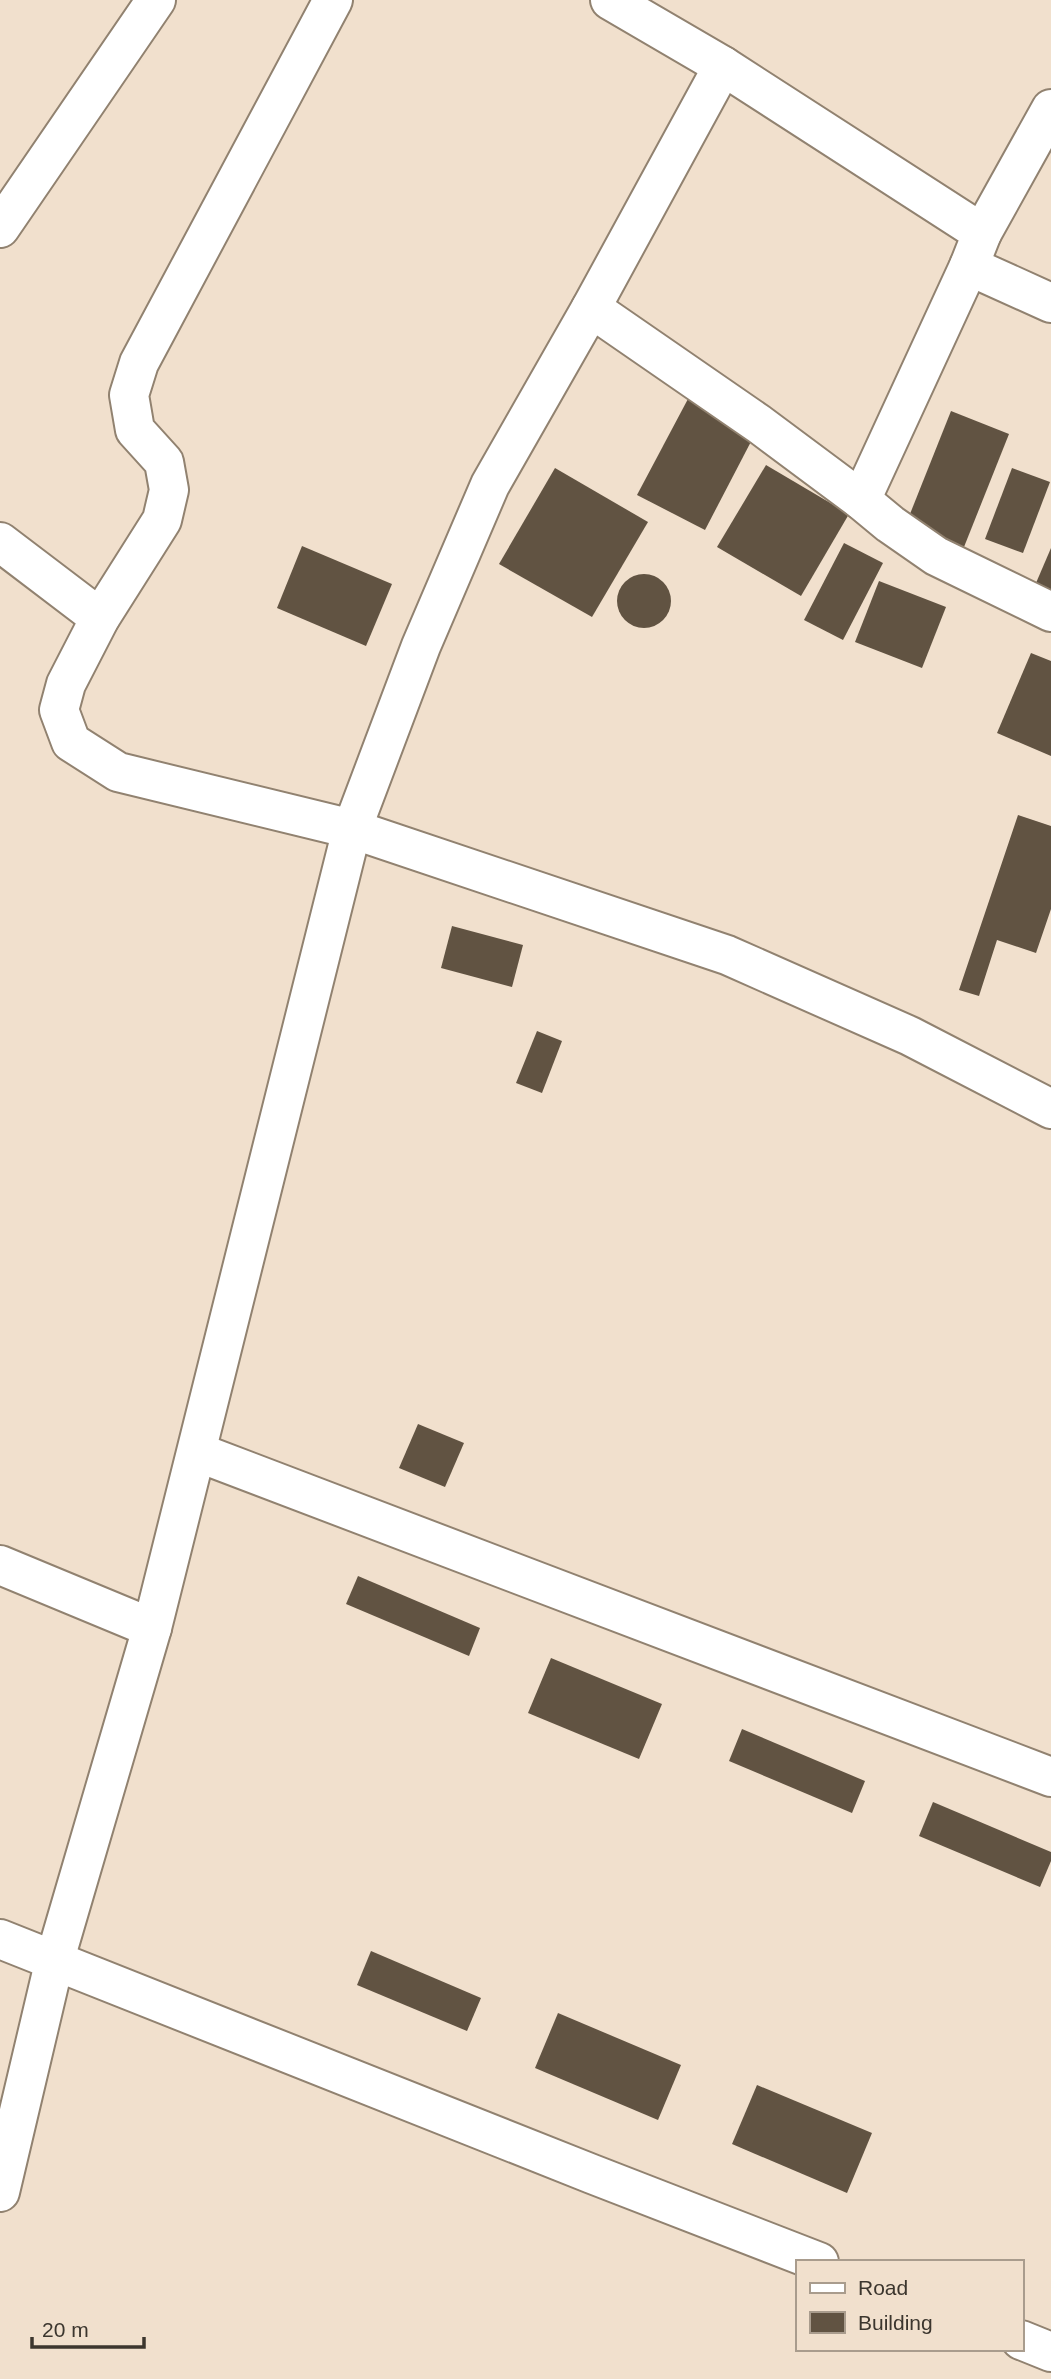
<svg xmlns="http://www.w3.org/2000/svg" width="1051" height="2379" font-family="Helvetica,sans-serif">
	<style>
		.building { fill: #615342 }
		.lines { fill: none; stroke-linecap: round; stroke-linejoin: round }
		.minor-casing { stroke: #918270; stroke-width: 42 }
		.minor { stroke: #fff; stroke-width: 38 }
	</style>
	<rect width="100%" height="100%" fill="#f1e0cd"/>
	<g class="building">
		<path d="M689,397L756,432L705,530L637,495Z"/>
		<path d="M951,411L1009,434L964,547L906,524Z"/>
		<path d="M766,465L849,514L801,596L717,547Z"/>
		<path d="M555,468L648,522L592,617L499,564Z"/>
		<path d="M1012,468L1050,482L1023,553L985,539Z"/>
		<path d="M844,543L883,563L843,640L804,620Z"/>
		<path d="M302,546L392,584L366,646L277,608Z"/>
		<path d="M1051,548V590L1036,583Z"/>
		<circle cx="644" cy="601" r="27"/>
		<path d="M879,581L946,607L922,668L855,642Z"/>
		<path d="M1031,653L1051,661V756L997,733Z"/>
		<path d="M1018,815L1051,826V909L1036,953L997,940L979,996L959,990Z"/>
		<path d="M452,926L523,945L512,987L441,968Z"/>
		<path d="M537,1031L562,1041L542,1093L516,1083Z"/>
		<path d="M418,1424L464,1443L445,1487L399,1468Z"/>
		<path d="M358,1576L480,1628L469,1656L346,1604Z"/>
		<path d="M551,1658L662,1704L639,1759L528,1713Z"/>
		<path d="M742,1729L865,1781L852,1813L729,1761Z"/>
		<path d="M933,1802L1051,1852V1861L1040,1887L919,1836Z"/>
		<path d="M371,1951L481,1998L467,2031L357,1985Z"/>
		<path d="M558,2013L681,2065L658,2120L535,2068Z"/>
		<path d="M757,2085L872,2133L847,2193L732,2144Z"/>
	</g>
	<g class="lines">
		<defs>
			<g id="minor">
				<path d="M333,0L139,363L129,395L135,430L164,462L169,490L162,520L100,618L66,684L59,710L71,742L118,772L352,829L727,955L910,1036L1051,1109"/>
				<path d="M610,0L723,66L982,233L969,266L861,500"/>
				<path d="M0,228L156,0"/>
				<path d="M982,233L1051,109"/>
				<path d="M969,266L1051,303"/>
				<path d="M591,308L759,424L861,500L890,524L936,556L1051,612"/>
				<path d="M0,542L100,618"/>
				<path d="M197,1452L1051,1777"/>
				<path d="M0,1565L152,1628"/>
				<path d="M0,1939L592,2174L819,2262"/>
				<path d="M0,2192L55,1959L152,1628L352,829L421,646L490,485L591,308L723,66"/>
				<path d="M1021,2340L1051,2352"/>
			</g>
		</defs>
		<use href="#minor" class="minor-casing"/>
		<use href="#minor" class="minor"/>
	</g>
	<rect x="796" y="2260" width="228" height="91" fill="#f1e0cd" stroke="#a99c8d" stroke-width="2"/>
	<rect x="810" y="2283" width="35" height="10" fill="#ffffff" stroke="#a99c8d" stroke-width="2"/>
	<text x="858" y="2295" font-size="21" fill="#3c362e">Road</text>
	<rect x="810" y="2312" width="35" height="21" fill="#615342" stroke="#a99c8d" stroke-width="2"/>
	<text x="858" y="2330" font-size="21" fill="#3c362e">Building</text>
	<path d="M32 2337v10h112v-10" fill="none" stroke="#3c362e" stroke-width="3.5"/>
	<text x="42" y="2337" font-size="21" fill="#3c362e" stroke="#f1e0cd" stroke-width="5" paint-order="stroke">20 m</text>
</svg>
